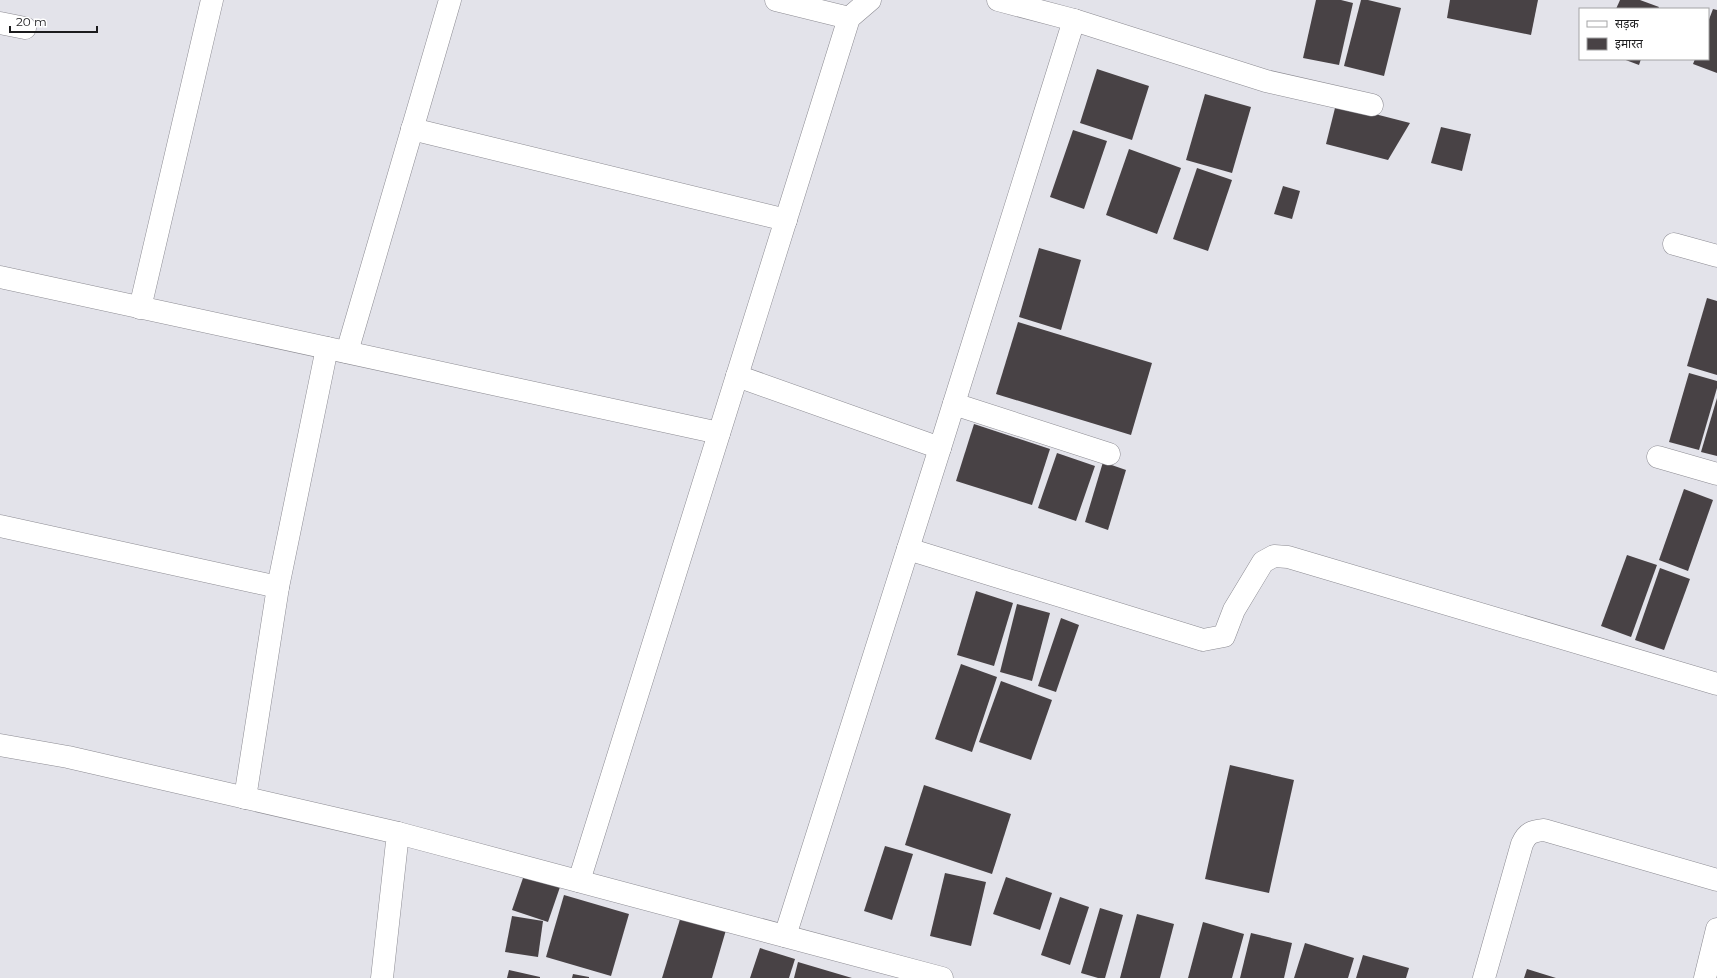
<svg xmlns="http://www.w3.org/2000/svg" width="1717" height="978" font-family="Montserrat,'Noto Sans Devanagari',sans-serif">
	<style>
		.building { fill: #484245 }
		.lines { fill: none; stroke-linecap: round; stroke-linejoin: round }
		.minor-casing { stroke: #8c8b92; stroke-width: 23 }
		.minor { stroke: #fff; stroke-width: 22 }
	</style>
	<rect width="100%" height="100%" fill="#e3e3ea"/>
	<g class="building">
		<path d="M1316,0H1341L1353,3L1339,65L1303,58Z"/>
		<path d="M1361,0H1368L1401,8L1384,76L1344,66Z"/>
		<path d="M1450,0H1538L1531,35L1447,18Z"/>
		<path d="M1620,0H1640L1659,7L1658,9H1616Z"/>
		<path d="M1713,9L1717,10V73L1693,64L1695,59H1708V22Z"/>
		<path d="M1623,59H1641L1639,65Z"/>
		<path d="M1097,69L1149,86L1132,140L1080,123Z"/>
		<path d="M1205,94L1251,107L1232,173L1186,160Z"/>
		<path d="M1336,104L1410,123L1388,160L1326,144Z"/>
		<path d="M1441,127L1471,134L1462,171L1431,163Z"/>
		<path d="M1073,130L1107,141L1084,209L1050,197Z"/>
		<path d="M1129,149L1181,168L1157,234L1106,215Z"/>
		<path d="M1197,168L1232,180L1208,251L1173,239Z"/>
		<path d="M1283,186L1300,191L1292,219L1274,214Z"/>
		<path d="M1039,248L1081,260L1061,330L1019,317Z"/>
		<path d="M1707,298L1717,301V375L1687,366Z"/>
		<path d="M1018,322L1152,363L1131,435L996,394Z"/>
		<path d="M1689,373L1717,381V388L1699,450L1669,442Z"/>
		<path d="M1717,398V456L1701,452Z"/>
		<path d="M974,424L1050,449L1032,505L956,481Z"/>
		<path d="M1057,453L1095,466L1076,521L1038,508Z"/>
		<path d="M1103,462L1126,470L1108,530L1085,522Z"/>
		<path d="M1684,489L1713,500L1688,571L1659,560Z"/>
		<path d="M1627,555L1657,565L1631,637L1601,626Z"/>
		<path d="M1660,568L1690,579L1664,650L1635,640Z"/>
		<path d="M976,591L1013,603L994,666L957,655Z"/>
		<path d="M1017,604L1050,613L1032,681L1000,672Z"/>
		<path d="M1061,618L1079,625L1056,692L1038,686Z"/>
		<path d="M961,664L997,677L972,752L935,739Z"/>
		<path d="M1001,681L1052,700L1031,760L979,742Z"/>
		<path d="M1230,765L1294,780L1269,893L1205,879Z"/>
		<path d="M924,785L1011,814L992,874L905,845Z"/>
		<path d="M885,846L913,854L892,920L864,911Z"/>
		<path d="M945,873L986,882L971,946L930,936Z"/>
		<path d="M524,875L560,887L548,922L512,910Z"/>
		<path d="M1006,877L1052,893L1040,930L993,914Z"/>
		<path d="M564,895L629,914L611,976L546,957Z"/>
		<path d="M1060,897L1089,907L1070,965L1041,955Z"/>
		<path d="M1100,908L1123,915L1105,978H1098L1081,973Z"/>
		<path d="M1137,914L1174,924L1160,978H1120Z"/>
		<path d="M512,916L543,921L538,957L505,952Z"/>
		<path d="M681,916L726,930L712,978H662Z"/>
		<path d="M1203,922L1244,934L1232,978H1188Z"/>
		<path d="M1251,933L1292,943L1284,978H1240Z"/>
		<path d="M1305,943L1354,958L1348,978H1294Z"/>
		<path d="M760,948L795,959L789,978H750Z"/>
		<path d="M1363,955L1409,968L1406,978H1356Z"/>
		<path d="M798,962L852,978H794Z"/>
		<path d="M1527,969L1556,978H1524Z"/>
		<path d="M509,970L540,977V978H507Z"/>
		<path d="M573,974L589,977V978H572Z"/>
	</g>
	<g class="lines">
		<defs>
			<g id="minor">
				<path d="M776,0L849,18"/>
				<path d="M998,0L1074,20L1266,81L1372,105"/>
				<path d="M0,23L25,28"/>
				<path d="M412,129L786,220"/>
				<path d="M1674,244L1717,256"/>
				<path d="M0,277L719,433"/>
				<path d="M140,308L212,0"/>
				<path d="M347,352L450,0"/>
				<path d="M737,376L940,448"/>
				<path d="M954,404L1109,454"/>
				<path d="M1658,457L1717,474"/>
				<path d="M0,526L278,587"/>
				<path d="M908,549L1203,640L1224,636L1234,610L1263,562L1274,556L1288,557L1717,684"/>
				<path d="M0,745L68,757L398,833L382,978"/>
				<path d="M245,798L278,587L327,348"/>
				<path d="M398,833L942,978"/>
				<path d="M579,881L849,18L870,0"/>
				<path d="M785,936L940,448L1074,20"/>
				<path d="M1484,978L1522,844C1527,833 1532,831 1544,830L1717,880"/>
				<path d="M1705,978L1717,929"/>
			</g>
		</defs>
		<use href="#minor" class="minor-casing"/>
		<use href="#minor" class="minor"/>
	</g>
	<rect x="1579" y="8" width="130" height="52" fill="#ffffff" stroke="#a4a4a5"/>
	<rect x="1587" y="21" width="20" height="6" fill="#ffffff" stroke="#a4a4a5"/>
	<text x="1615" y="28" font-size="12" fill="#1b1b1d">सड़क</text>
	<rect x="1587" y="38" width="20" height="12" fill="#484245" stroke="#a4a4a5"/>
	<text x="1615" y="48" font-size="12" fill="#1b1b1d">इमारत</text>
	<path d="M10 26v6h87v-6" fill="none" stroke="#1b1b1d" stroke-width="2"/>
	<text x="16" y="26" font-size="12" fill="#1b1b1d" stroke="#ffffff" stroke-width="3" paint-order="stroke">20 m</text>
</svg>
